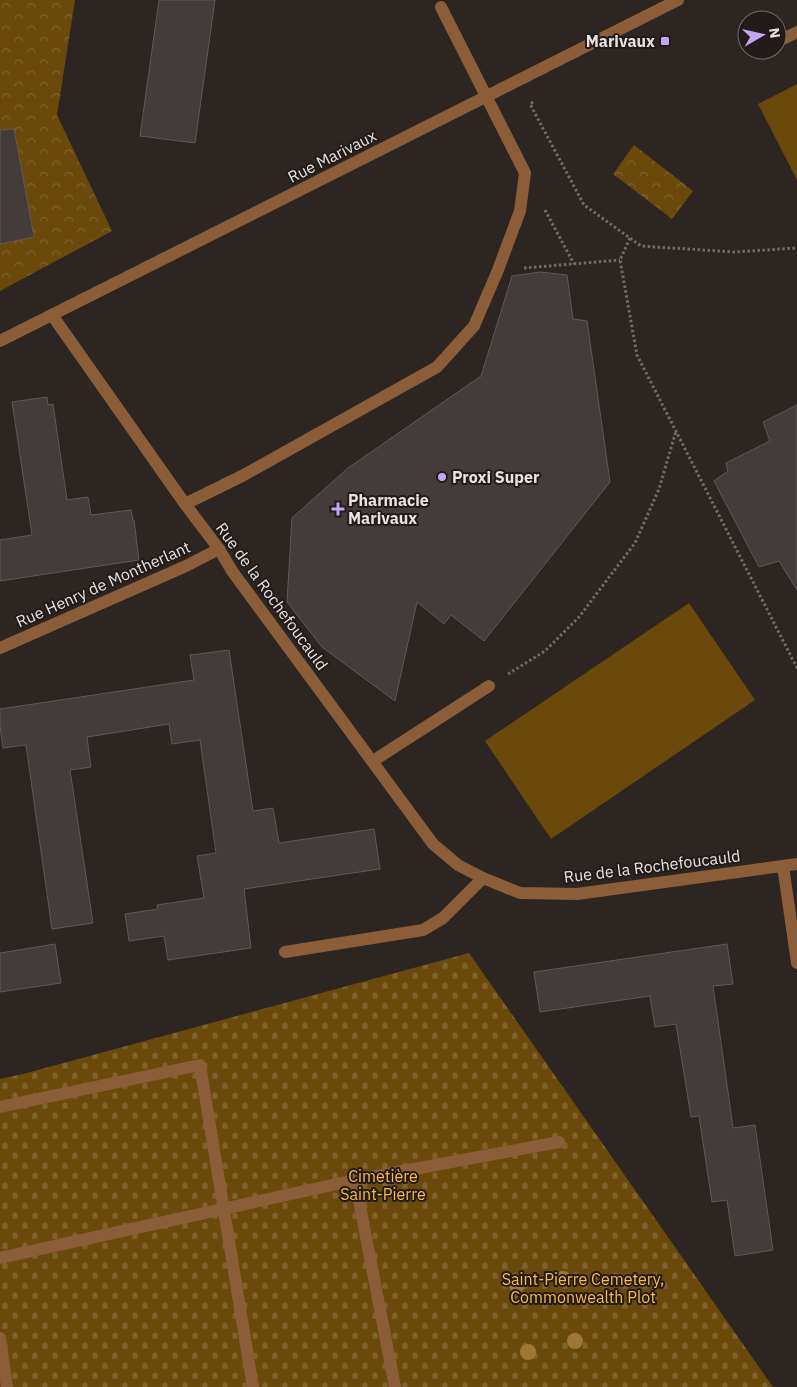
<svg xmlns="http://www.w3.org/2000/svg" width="797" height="1387" font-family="'IBM Plex Sans',sans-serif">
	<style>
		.cemetery { fill: url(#cemetery-stones) }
		.park { fill: url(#park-crowns) }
		.pitch { fill: #6a490b }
		.building { fill: #443b3b; stroke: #615858 }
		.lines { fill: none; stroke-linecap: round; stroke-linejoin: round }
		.path { stroke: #716b68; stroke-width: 3; stroke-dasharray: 2.5 2.5; stroke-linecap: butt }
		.lane { stroke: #8c5d39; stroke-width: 12 }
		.street { stroke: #8c5d39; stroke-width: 12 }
		.tree { fill: #9e7737 }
		.poi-dot { fill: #c3a7f2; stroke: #221b19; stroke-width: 2 }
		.labels { text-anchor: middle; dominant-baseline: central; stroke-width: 4; stroke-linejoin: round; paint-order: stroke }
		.poi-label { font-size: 16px; font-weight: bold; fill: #e8e3e1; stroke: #221b19; text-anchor: start }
		.street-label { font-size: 16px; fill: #e8e3e1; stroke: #221b19 }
		.park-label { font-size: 16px; fill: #fcba48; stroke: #221b19 }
	</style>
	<defs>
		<pattern id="cemetery-stones" width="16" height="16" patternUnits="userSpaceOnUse" patternTransform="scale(1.25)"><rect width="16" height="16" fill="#6a490b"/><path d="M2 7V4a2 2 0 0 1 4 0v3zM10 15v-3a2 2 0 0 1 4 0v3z" fill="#7f632e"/></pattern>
		<pattern id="park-crowns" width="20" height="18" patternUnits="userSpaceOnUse" patternTransform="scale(1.25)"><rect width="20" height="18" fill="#6a490b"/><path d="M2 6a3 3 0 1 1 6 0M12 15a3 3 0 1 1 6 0" fill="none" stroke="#7f632e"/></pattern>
	</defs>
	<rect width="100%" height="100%" fill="#2c2522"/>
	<path class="cemetery" d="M469,953L773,1387H0V1079L23,1074Z"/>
	<g class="park">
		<path d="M0,0H75L57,115L112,231L0,291Z"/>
		<path d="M634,145L693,191L672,219L613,174Z"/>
	</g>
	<g class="pitch">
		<path d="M797,84V180L758,104Z"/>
		<path d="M689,603L755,700L551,839L485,741Z"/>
	</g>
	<g class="building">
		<path d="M159,0H215L195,143L140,136Z"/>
		<path d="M14,129L34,237L0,244V130Z"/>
		<path d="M540,272L567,275L573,319L587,321L610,482L484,641L451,615L444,624L417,602L395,701L322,647L287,602L292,518L348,468L481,376L512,276Z"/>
		<path d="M47,397L48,405L53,404L67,500L88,497L91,515L131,510L133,520H134L139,560L0,581V540L32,535L12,402Z"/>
		<path d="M797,405V590L779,561L759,567L714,481L728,471L726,463L770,441L763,422Z"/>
		<path d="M229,650L253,811L273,808L279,843L374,829L380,869L244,889L251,948L168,960L164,936L129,941L125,914L158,909L157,905L204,898L197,856L216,853L200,740L172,744L169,724L87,737L91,767L70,770L93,923L52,929L26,745L3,748L0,726V709L194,680L190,655Z"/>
		<path d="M55,944L61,983L0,992V953Z"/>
		<path d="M727,944L733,984L713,986L729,1099L733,1128L755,1125L773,1250L735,1256L727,1200L712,1202L699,1116L691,1117L676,1024L655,1027L650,996L540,1012L534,972Z"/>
	</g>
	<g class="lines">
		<g class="path">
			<path d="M533,102L530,104L584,205L641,246L734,252L797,248"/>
			<path d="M545,210L574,264"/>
			<path d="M630,238L620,260L637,355L797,668"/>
			<path d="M524,268L620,260"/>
			<path d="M508,674L545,651L579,617L635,543L659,489L676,431"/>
		</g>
		<g class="lane">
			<path d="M777,42L797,32"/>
			<path d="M759,51L761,50"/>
			<path d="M185,504L242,476L437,367L474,326L498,270L520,211L525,173L441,7"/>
			<path d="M373,761L489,686"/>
			<path d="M0,1107L200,1065L253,1387"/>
			<path d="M0,1258L355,1180"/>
			<path d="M0,1338L7,1387"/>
			<path d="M395,1387L355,1180L559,1142"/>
		</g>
		<g class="street">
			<path d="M52,315L185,504L219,549L232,571L433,844L458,865L483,878L520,893L577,894L797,864"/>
			<path d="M0,341L678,0"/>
			<path d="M0,648L186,566L219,549"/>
			<path d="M783,866L797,963"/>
			<path d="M285,952L423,930L443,918L483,878"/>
		</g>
	</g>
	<g class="tree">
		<circle cx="563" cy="1279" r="8"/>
		<circle cx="517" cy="1285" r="8"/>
		<circle cx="575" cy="1341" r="8"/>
		<circle cx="528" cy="1352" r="8"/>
	</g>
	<g class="poi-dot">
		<rect x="660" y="36" width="10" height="10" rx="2.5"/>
		<circle cx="442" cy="477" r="5"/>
		<path d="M335.5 501.5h5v5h5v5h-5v5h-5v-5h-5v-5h5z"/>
	</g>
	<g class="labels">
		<g class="poi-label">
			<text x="655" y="41" text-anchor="end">Marivaux</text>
			<text x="452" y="477">Proxi Super</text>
			<text x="348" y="500">Pharmacie<tspan x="348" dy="18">Marivaux</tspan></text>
		</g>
		<g class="street-label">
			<text transform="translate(332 156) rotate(-27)">Rue Marivaux</text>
			<text transform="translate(103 584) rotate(-24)">Rue Henry de Montherlant</text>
			<text transform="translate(272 596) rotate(54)">Rue de la Rochefoucauld</text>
			<text transform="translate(652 866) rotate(-7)">Rue de la Rochefoucauld</text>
		</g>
		<g class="park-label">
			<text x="383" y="1176">Cimetière<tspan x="383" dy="18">Saint-Pierre</tspan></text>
			<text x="583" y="1279">Saint-Pierre Cemetery,<tspan x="583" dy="18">Commonwealth Plot</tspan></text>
		</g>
	</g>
	<g transform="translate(762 35) rotate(81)"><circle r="24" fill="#221b19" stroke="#716b69"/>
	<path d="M0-4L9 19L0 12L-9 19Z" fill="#c3a7f2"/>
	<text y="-8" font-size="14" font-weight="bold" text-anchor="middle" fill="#e8e3e1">N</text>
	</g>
</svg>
